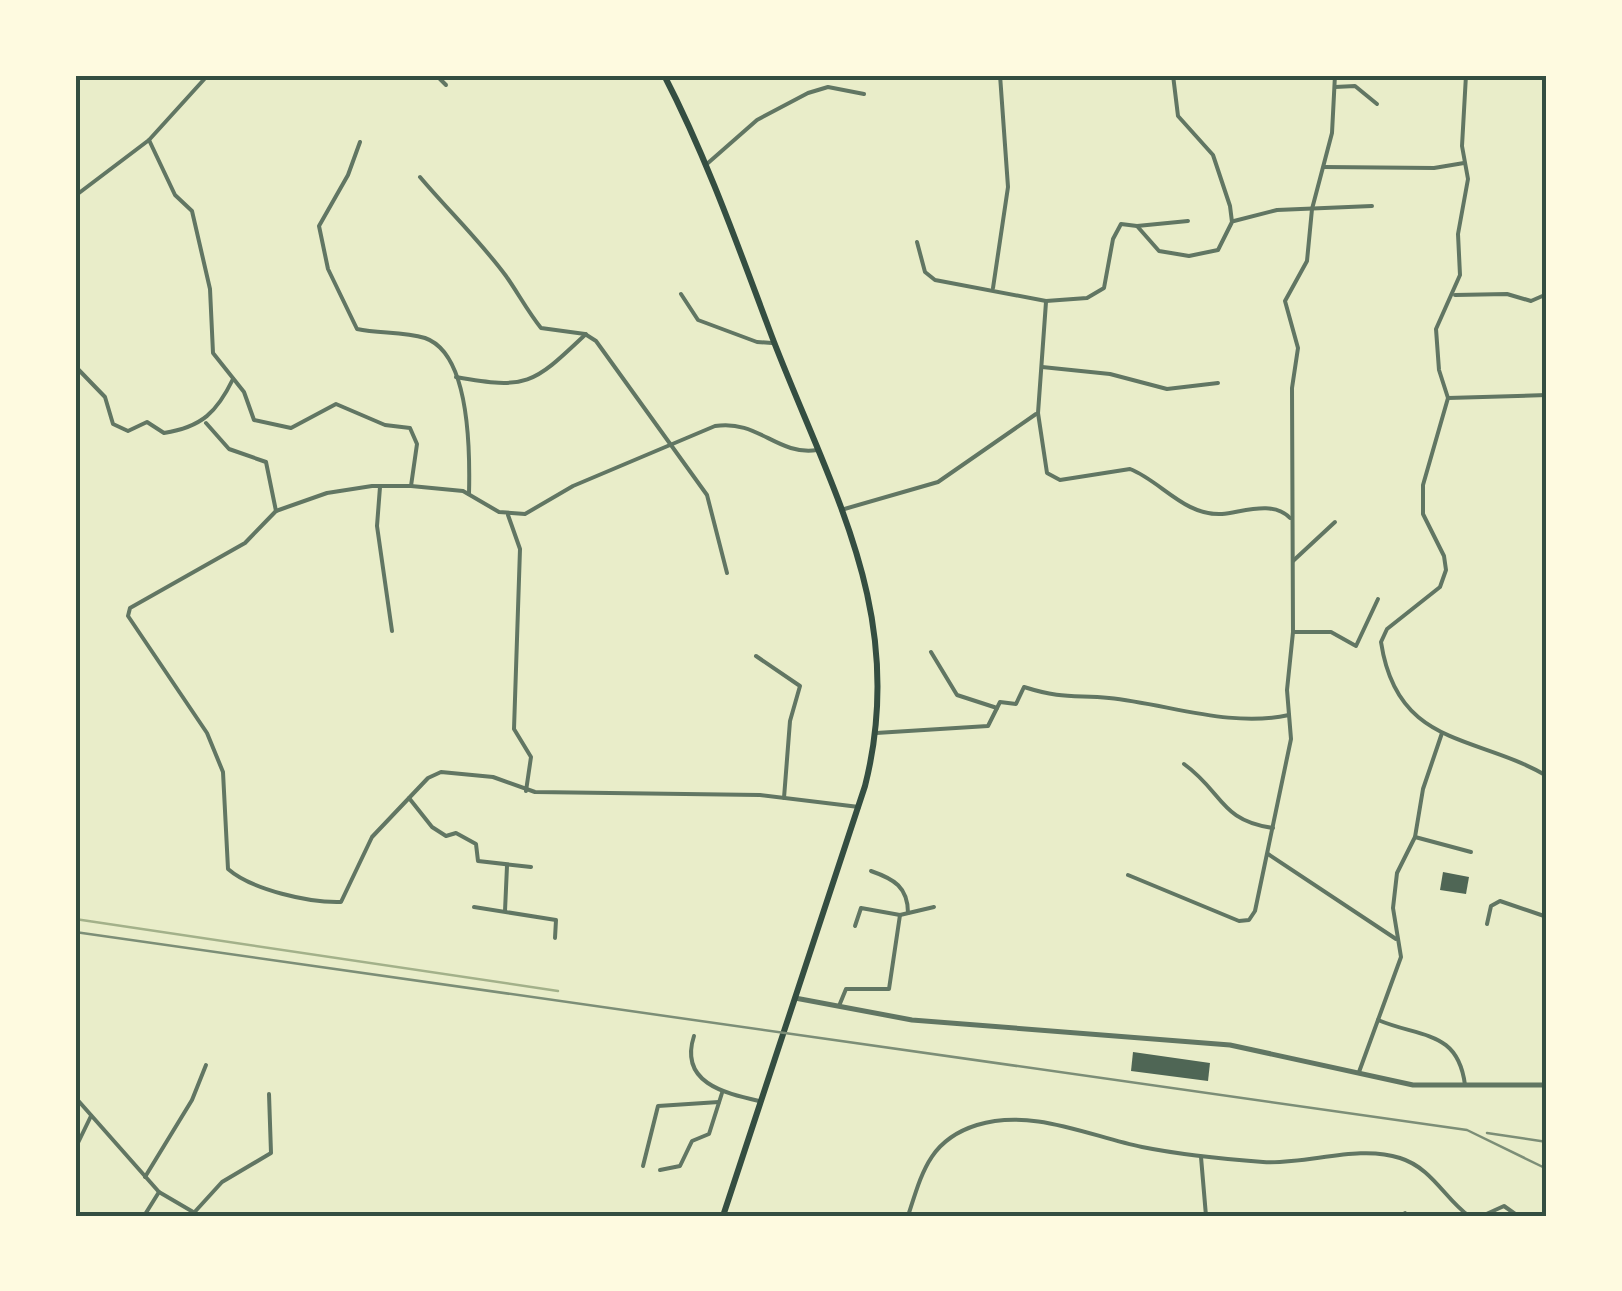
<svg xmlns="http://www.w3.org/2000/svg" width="1622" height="1291" font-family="Lato,sans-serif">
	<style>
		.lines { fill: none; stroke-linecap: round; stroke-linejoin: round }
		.stream { stroke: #a3b18a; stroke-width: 2.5 }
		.building { fill: #4f6655 }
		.minor { stroke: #617663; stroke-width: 4 }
		.tertiary { stroke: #617663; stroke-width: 5 }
		.trunk { stroke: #344e41; stroke-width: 6 }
		.rail { stroke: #7c8e77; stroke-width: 2.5 }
		.neatline { fill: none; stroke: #344e41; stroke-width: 4 }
	</style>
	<rect width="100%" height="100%" fill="#e9edc9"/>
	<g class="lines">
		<path class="stream" d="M75,919L558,991"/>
	</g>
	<g class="building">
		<path d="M1443,872L1469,877L1466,894L1440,890Z"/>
		<path d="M1133,1052L1210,1063L1208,1081L1131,1071Z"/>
	</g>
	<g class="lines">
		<g class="minor">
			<path d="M436,75L446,85"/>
			<path d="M1466,75L1462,146L1468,179L1458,234L1460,275L1436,329L1439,370L1448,398L1423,485V514L1444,556L1446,570L1440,587L1387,629L1381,642C1397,748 1476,734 1547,776"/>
			<path d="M1335,87L1355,86L1377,104"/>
			<path d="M149,140L175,195L192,211L210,289L213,353L244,392L254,420L291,428L336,404L385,425L410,428L417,444L411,486"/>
			<path d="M360,142L348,175L319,226L328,269L357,329C379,334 402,331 425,338C471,354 470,454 469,494"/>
			<path d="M708,163L757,120L808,93L828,87L864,94"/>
			<path d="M1324,167L1434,168L1464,163"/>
			<path d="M420,177C447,209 481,242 506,276C518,293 528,312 541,328L585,334L596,341L707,495L727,573"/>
			<path d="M75,196L149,140L208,75"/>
			<path d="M1234,221L1277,210L1372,206"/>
			<path d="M1137,226L1188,221"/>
			<path d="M917,242L925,272L935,280L1046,301L1087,298L1104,288L1113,239L1121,224L1137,226L1159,251L1189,256L1218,250L1232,222L1230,206L1213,155L1178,116L1173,75"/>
			<path d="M993,288L1008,187L1000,75"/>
			<path d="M681,294L698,320L757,342L772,343"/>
			<path d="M1455,295L1507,294L1531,301L1547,294"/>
			<path d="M1046,302L1038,413L1047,473L1060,480L1130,469C1161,481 1184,516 1222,514C1243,512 1273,500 1290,518"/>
			<path d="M75,366L105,397L113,424L128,431L147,422L164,433C202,427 217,412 233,379"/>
			<path d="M1042,367L1110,374L1167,389L1218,383"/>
			<path d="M456,377C528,390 533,384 586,334"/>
			<path d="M1448,398L1547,395"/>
			<path d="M206,423L229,449L266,462L276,511"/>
			<path d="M817,450C777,456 758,419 715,426L573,486L525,514L499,512L463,491L411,486H372L327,493L276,511L245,543L130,608L128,616L207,733L223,772L228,869C252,890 310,903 341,902L372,837L428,778L441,772L493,777L535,792L760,795L859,807"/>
			<path d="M380,487L377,526L392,631"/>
			<path d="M841,510L938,482L1036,414"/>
			<path d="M508,515L520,549L514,729L531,757L526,791"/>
			<path d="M1293,561L1335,522"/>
			<path d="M1293,632H1331L1356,646L1378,599"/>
			<path d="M931,652L957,695L997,708L1000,702L1016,704L1024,687C1062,699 1073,695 1109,698C1168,704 1230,728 1289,715"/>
			<path d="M756,656L800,686L790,721L784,798"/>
			<path d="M876,733L988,726L997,708"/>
			<path d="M1184,764C1223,792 1220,821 1273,828"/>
			<path d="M409,798L432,827L446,836L456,833L476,844L478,861L531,867"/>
			<path d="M1415,837L1471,852"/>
			<path d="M1268,854L1396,939"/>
			<path d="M871,871C894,879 908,887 908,913"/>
			<path d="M1128,875L1239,921L1249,920L1255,911L1291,739L1287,690L1293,632L1292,388L1298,348L1285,301L1307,261L1312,209L1332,133L1335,75"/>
			<path d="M474,907L556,920L555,938"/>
			<path d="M505,911L507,866"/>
			<path d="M1487,924L1491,906L1500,901L1547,917"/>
			<path d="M855,926L861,908L900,915L934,907"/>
			<path d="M839,1006L846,989H889L900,915"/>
			<path d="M1378,1020C1421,1038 1458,1030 1465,1085"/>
			<path d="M694,1036C679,1082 723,1093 759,1101"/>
			<path d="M1359,1072L1401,957L1393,908L1397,873L1415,837L1423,789L1442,733"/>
			<path d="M75,1097L159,1192L200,1216"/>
			<path d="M75,1149L91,1116"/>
			<path d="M1201,1157L1206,1216"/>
			<path d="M643,1166L658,1106L719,1102"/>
			<path d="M660,1170L680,1166L692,1141L709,1134L722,1093"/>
			<path d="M145,1177L192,1100L206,1065"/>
			<path d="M144,1216L159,1192"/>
			<path d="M191,1216L222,1182L271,1153L269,1094"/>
			<path d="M908,1216C922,1173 929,1140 977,1125C1032,1108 1089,1136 1142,1147C1182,1155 1223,1159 1263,1162C1307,1165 1358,1144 1400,1158C1432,1168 1445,1199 1469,1216"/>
			<path d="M1401,1216L1405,1213"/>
			<path d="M1482,1216L1504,1206L1518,1216"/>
		</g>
		<path class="tertiary" d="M795,998L912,1020L1230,1045L1413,1085H1547"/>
		<path class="trunk" d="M664,75C708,160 740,252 774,342C833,494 908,617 865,786L723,1216"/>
		<g class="rail">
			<path d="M75,932L1467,1130L1547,1169"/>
			<path d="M1487,1133L1547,1142"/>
		</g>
	</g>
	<rect width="1622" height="1291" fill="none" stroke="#fefae0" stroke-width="155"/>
	<rect x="78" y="78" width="1466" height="1136" class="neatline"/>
</svg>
